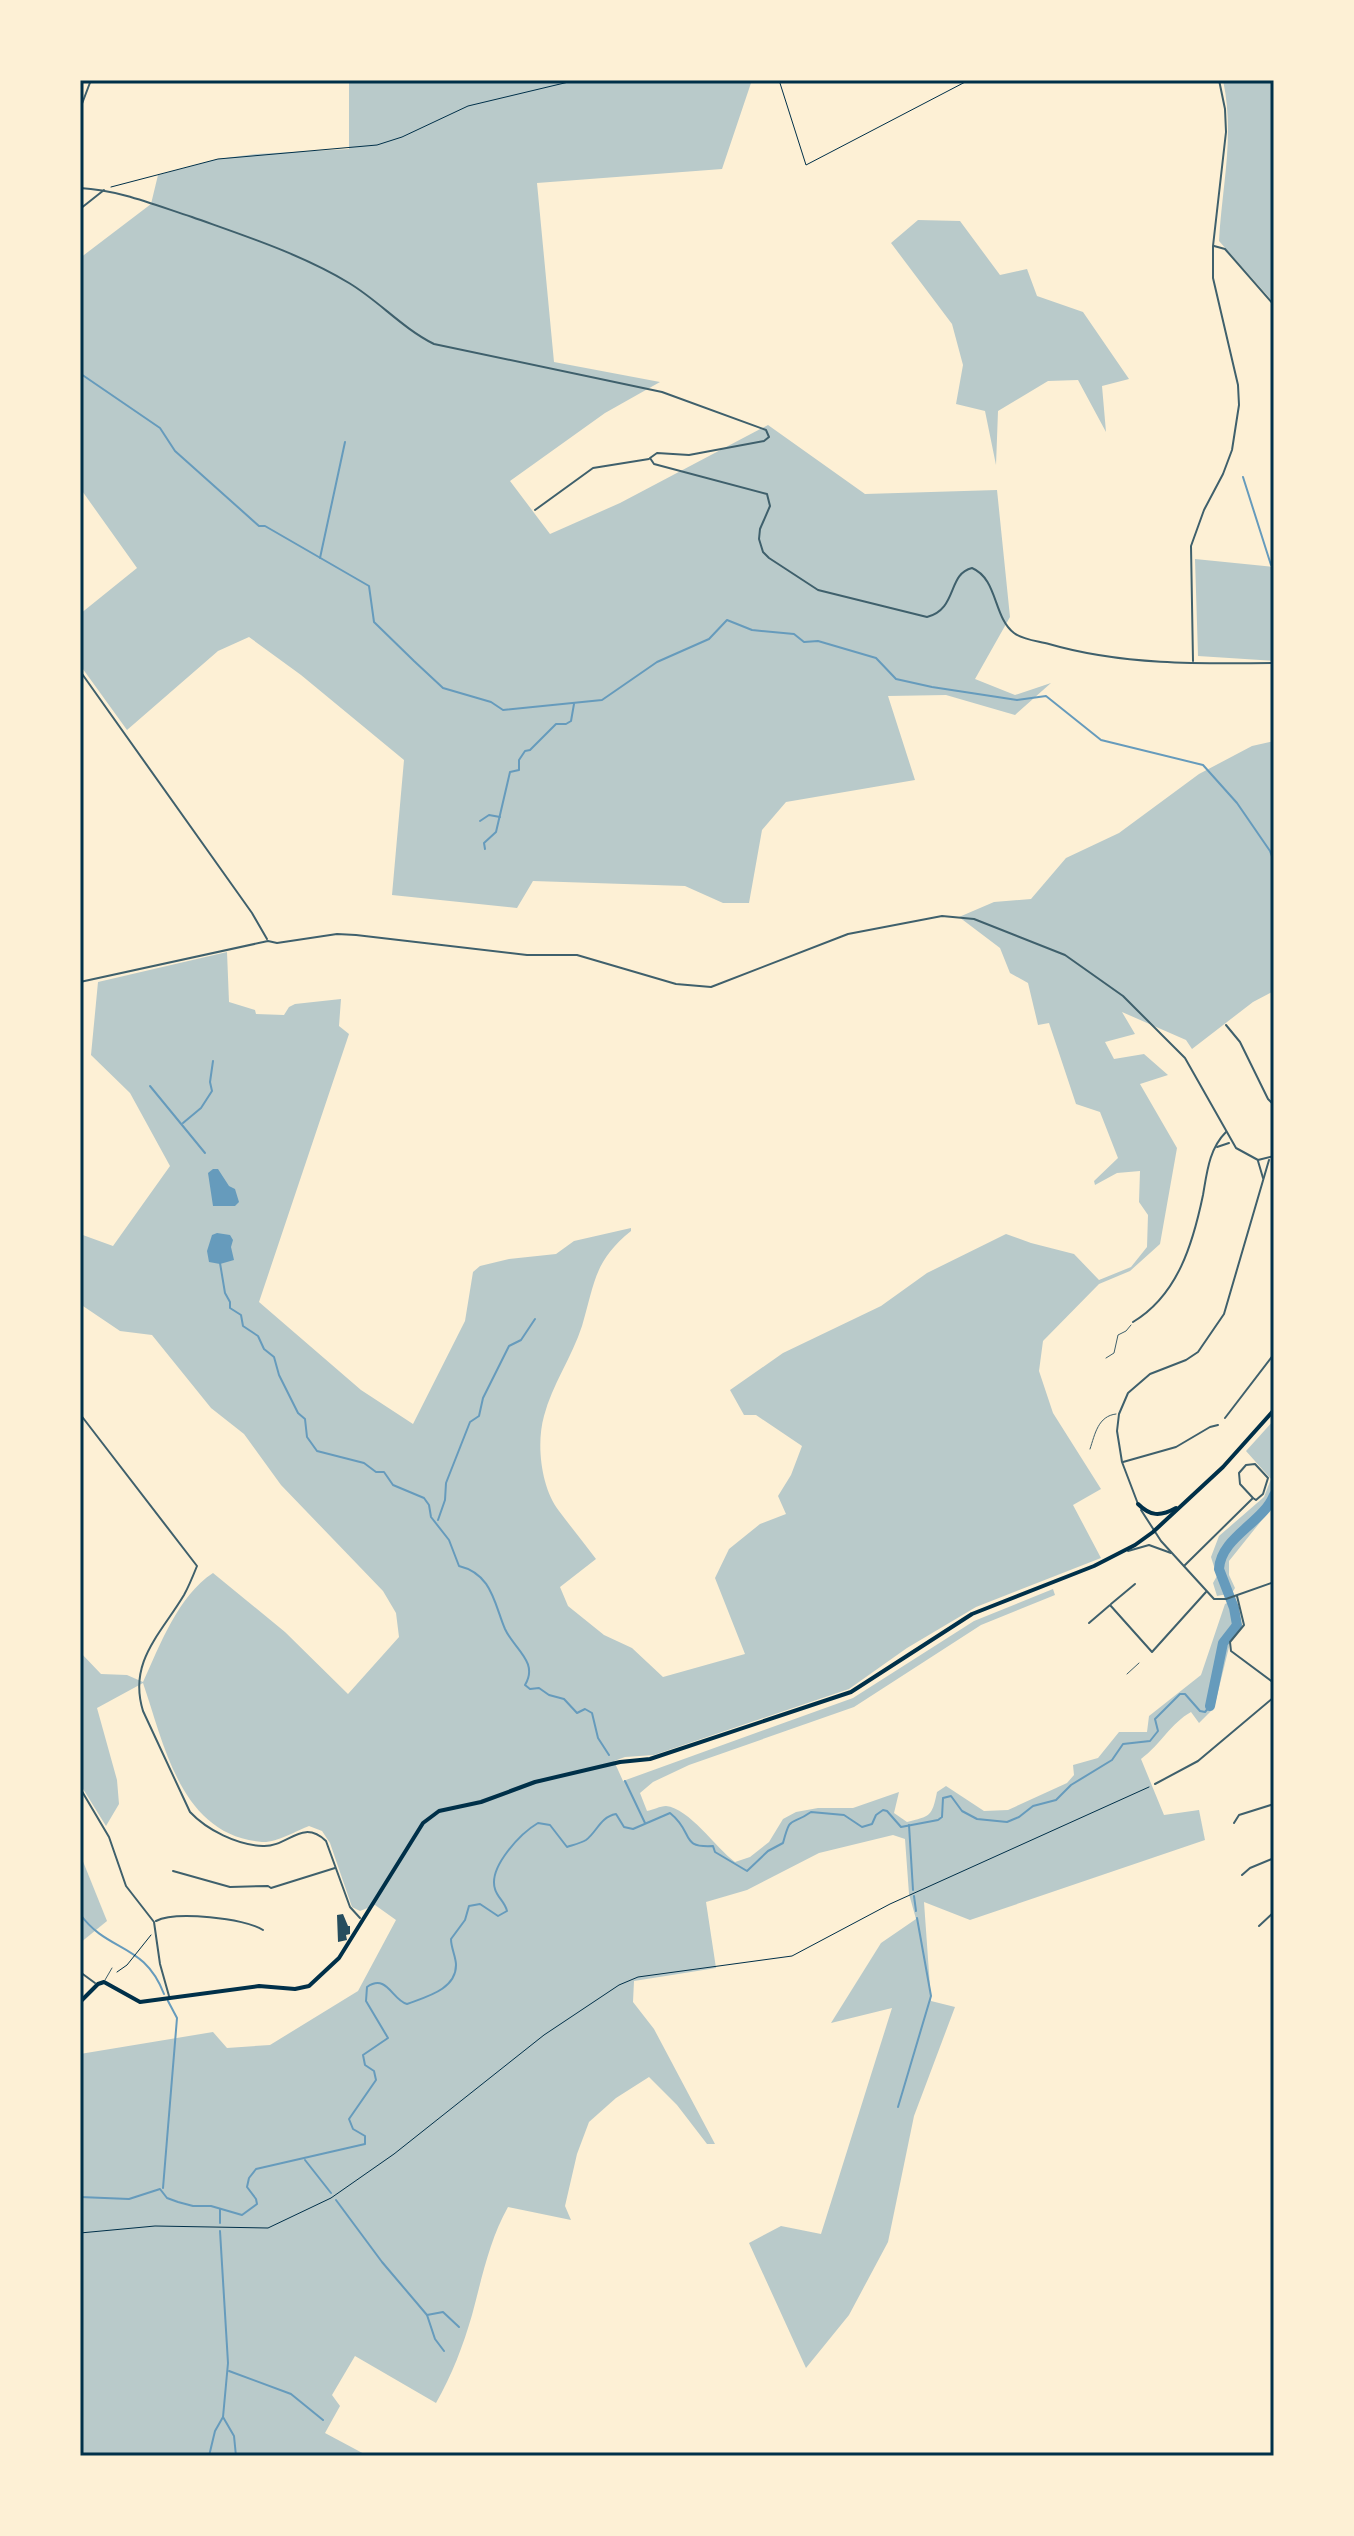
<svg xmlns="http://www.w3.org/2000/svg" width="1354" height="2536" font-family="Manrope,sans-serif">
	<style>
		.green { fill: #b9caca }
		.water { fill: #669bbc }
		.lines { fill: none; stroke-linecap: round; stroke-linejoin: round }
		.stream { stroke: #669bbc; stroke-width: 2 }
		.river { stroke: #669bbc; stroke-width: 10 }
		.building { fill: #264d5e }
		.path { stroke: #003049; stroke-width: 1 }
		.service { stroke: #3f606c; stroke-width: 1 }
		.minor { stroke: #3f606c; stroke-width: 2 }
		.secondary { stroke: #003049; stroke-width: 4 }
		.neatline { fill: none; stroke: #003049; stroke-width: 3 }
	</style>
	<rect width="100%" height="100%" fill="#fdf0d5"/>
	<g class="green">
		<path d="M349,80H752L722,169L537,183L554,362L660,382L605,413L510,481L550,534L620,503L768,425L865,494L997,490L1010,617L975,679L1015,695L1051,683L1015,715L946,695L888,696L915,780L786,802L762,830L749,903H723L685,886L533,881L517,908L392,895L404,760L301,675L249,637L218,651L127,730L80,665V614L137,568L80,488V258L151,204L158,175L218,159L256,154L349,149Z"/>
		<path d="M1223,80H1274V303L1219,241C1222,185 1235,136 1223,80Z"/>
		<path d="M918,220L960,221L1000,275L1027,269L1037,296L1083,312L1129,379L1102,386L1106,432L1078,380L1048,381L998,411L996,465L985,411L956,404L963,365L952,324L891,243Z"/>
		<path d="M1195,559L1274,567V661L1198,656Z"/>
		<path d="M1274,741V991L1253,1002L1192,1049L1186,1040L1122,1012L1135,1034L1105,1042L1114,1059L1144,1054L1168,1075L1140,1084L1177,1148L1160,1244L1130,1271L1099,1284L1043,1341L1039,1371L1053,1413L1101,1489L1073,1505L1101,1558L976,1607L907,1648L849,1689L654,1755L625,1757L614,1761L623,1781L853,1698L974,1621L1053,1589L1055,1595L981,1625L854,1707L689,1765L653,1782L640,1793L647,1811C653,1810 660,1806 666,1806C689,1808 716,1848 735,1862L750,1857L769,1842L783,1819L796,1812L818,1808H853L899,1792L894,1813L907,1822C930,1816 932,1817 937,1792L946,1786L984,1811L1008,1810L1067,1783L1074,1775L1073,1765L1098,1758L1119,1732H1147L1149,1716L1201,1675L1225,1604L1233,1600L1239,1620L1231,1639L1214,1708L1199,1723L1191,1712C1171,1723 1161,1744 1141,1759L1164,1815L1199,1810L1205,1840L970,1920L924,1902L931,2001L955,2007L914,2116L888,2242L849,2315L806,2368L749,2243L781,2226L821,2234L892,2008L831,2023L881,1943L916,1919L909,1894L905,1839L893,1835L819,1853L747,1890L706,1902L716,1968L634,1981L633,2002L654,2029L715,2144H707L677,2105L649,2077L616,2098L589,2122L577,2154L565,2206L571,2220L508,2207C489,2241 482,2278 472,2315C463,2346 452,2375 436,2403L355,2356L332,2395L340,2406L325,2433L368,2456H80V2054L213,2032L227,2048L270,2045L358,1991L396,1920L375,1905L360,1911L352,1907L330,1843L322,1831L309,1826C296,1831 276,1843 262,1842C181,1835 165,1747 143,1683L97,1708L117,1780L119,1804L106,1826L80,1784V1652L101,1674L127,1675L143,1682C160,1645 178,1596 213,1573L285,1632L348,1694L399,1637L396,1613L383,1591L281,1485L244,1434L211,1408L152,1335L120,1331L80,1304V1234L113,1246L170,1166L130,1093L91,1055L98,982L227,952L229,1002L255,1010L256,1014L284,1015L289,1007L295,1004L341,999L339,1026L349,1034L259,1302L361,1390L413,1424L465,1321L473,1272L480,1266L509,1259L556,1254L574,1241L631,1228V1231C594,1261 595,1282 582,1326C572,1357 552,1385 544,1416C536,1444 541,1488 559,1511C571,1527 584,1543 596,1559L560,1587L568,1606L604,1635L632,1648L663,1677L745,1654L715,1578L729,1549L760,1524L786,1514L778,1496L791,1475L802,1446L756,1415H744L730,1390L783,1353L881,1306L927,1273L1006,1234L1031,1243L1074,1254L1099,1280L1131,1267L1147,1247L1148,1215L1139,1202L1140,1171L1117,1173L1095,1185L1094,1181L1118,1158L1100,1112L1076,1104L1049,1023L1038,1025L1028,983L1010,973L1000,948L959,917L994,902L1031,899L1066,858L1119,833L1199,774L1252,746Z"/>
		<path d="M1274,1420V1505L1229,1561V1575L1235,1588L1232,1593L1217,1596L1213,1583L1217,1576L1211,1557L1219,1536L1264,1497L1271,1479L1246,1451Z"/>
		<path d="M80,1854L107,1921L80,1943Z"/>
	</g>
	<g class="water">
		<path d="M213,1169H218L229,1186L235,1189L239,1202L235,1206H213L208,1173Z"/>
		<path d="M217,1233L230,1235L233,1240L231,1247L234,1260L220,1264L209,1262L207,1251L212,1235Z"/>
	</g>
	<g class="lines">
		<g class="stream">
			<path d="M81,374L160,428L175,451L259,526H265L369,586L374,622L414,661L443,688L491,702L503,710L602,700L657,662L709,639L727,620L752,630L794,634L804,642L818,641L876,658L896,679L932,687L1017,700L1046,696L1101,740L1203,765L1237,803L1270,851L1274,862"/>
			<path d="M1243,477L1271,565"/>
			<path d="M320,558L345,442"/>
			<path d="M1273,569H1274"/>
			<path d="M480,821L489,815L500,817"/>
			<path d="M485,849L484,843L496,832L510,772L519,770V760L525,751L530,750L556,724H566L571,721L574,704"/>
			<path d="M150,1086L205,1153"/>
			<path d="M183,1123L201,1108L212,1091L210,1082L213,1061"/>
			<path d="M220,1263L225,1293L230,1302V1308L241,1315L243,1326L258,1336L264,1349L274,1357L279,1375L298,1413L305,1419L307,1437L317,1451L364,1463L376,1472H384L393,1485L424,1498L429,1505L431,1517L449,1540L459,1566C492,1574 494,1603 505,1629C514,1649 539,1662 525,1685L530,1689L539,1688L549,1695L564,1699L577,1713L585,1709L592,1713L598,1738L609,1755"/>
			<path d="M438,1520L445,1500L446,1483L470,1422L479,1416L483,1398L509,1346L521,1340L535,1319"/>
			<path d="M625,1781L645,1823"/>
			<path d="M909,1825L913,1890"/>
			<path d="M914,1896L916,1911"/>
			<path d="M80,1914C108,1953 144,1942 164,1994"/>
			<path d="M898,2107L931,1996L917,1918"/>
			<path d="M305,2160L331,2193"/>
			<path d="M163,2188L177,2018L168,2001"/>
			<path d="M80,2197L129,2199L160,2189L167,2198L178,2202L193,2206H211L242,2215L257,2204L256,2199L247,2187L249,2178L256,2169L365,2144V2136L353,2129L349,2119L376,2080L374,2071L365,2065L363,2055L388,2038L366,2001L367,1987C387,1973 392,2000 407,2004C425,1997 456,1990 456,1965C456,1957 451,1948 451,1939L465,1920L469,1906L480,1904L498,1916L507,1911C505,1902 497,1897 495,1889C488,1867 521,1833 538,1823L550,1825L567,1847C573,1845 581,1843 586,1840C597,1832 600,1817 616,1814L624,1827L633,1829L670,1813C695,1833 679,1848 713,1846L715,1852L747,1871L768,1851L783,1843C791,1813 790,1827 811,1812L844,1815L862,1827L872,1824L876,1815L883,1810L887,1811L901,1827L938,1820L942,1817L943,1798L951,1796L962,1811L977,1819L1007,1822L1019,1817L1033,1806L1056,1800L1071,1785L1112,1760L1123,1744L1150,1741L1158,1731L1155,1719L1180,1694H1185L1200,1711L1205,1712L1210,1706"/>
			<path d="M336,2200L382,2262L427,2315L435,2339L444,2351"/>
			<path d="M220,2223V2209"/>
			<path d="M220,2231L228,2363L223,2417L234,2436L236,2456"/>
			<path d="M427,2315L443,2312L459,2327"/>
			<path d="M229,2371L291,2394L323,2420"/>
			<path d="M209,2456L215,2431L223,2417"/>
		</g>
		<path class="river" d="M1210,1706L1223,1643L1237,1625L1234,1608L1219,1569C1221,1537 1263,1523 1274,1495"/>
	</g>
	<path class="building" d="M343,1914L348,1926H350V1934L346,1935L347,1940L338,1942L337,1915Z"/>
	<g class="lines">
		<g class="path">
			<path d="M779,80L806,165L969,80"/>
			<path d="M111,187L218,159L377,145L402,137L468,106L577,80"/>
			<path d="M117,1972L127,1965L151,1935"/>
			<path d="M80,2233L155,2226L268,2228L331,2198L394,2154L544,2035L619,1985L638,1977L792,1956L890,1904L1149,1787"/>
		</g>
		<g class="service">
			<path d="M1106,1358L1114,1353L1118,1335L1126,1331L1131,1325"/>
			<path d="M1090,1449C1095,1434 1098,1416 1116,1414"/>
			<path d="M1127,1674L1139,1663"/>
			<path d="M105,1980L112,1968"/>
		</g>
		<g class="minor">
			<path d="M80,109L91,80"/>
			<path d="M80,188C119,190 155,205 192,217C245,236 301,254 349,283C379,301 402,328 434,344L662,392L766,430L769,437L764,441L689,455L657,453L650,458L654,464L767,494L770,506L760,529L759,539L763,552L769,558L818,590L927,617C958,609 947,574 972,568C998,579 993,617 1014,633C1023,640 1038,641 1049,644C1121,665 1199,664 1274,663"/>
			<path d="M80,209L104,190"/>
			<path d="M1214,246L1225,249L1274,305"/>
			<path d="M535,510L593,468L649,459"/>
			<path d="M1193,661L1191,546L1204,510L1223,474L1232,450L1239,405L1238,385L1213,278V246L1226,132L1225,109L1219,80"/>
			<path d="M80,671L252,913L267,939"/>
			<path d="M80,982L268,941L277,943L337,934L356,935L527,955H577L676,984L711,987L848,934L942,916L974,919L1065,955L1123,996L1185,1058L1236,1148L1258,1160L1274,1156"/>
			<path d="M1226,1025L1240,1042L1268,1099L1274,1105"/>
			<path d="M1217,1147L1229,1143"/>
			<path d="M1258,1161L1263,1178"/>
			<path d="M1133,1322C1178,1295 1193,1243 1203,1195C1207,1172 1209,1149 1226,1132"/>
			<path d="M80,1414L197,1566C193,1576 189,1586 184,1595C160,1635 128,1662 143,1711L190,1812C207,1830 237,1845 263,1846C288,1847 302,1818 326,1841L350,1907L360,1918"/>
			<path d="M1225,1418L1274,1354"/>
			<path d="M1123,1462L1176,1447L1210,1427L1218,1425"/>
			<path d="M1138,1504L1122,1462L1117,1431L1119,1414L1128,1393L1150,1374L1186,1360L1198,1352L1224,1314L1269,1160"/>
			<path d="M1141,1510L1161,1541L1214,1599H1226L1274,1582"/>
			<path d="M1128,1551L1149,1545L1171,1553"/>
			<path d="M1184,1566L1253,1498L1240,1484L1239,1473L1246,1465L1255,1464L1268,1478L1263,1494L1256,1500L1253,1498"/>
			<path d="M1237,1596L1244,1625L1230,1642L1231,1651L1274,1683"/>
			<path d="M1111,1604L1135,1584"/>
			<path d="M1089,1623L1110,1605L1152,1652L1206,1592"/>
			<path d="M1155,1784L1198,1761L1274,1697"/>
			<path d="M80,1788L109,1837L126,1886L154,1922L160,1964L169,1996"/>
			<path d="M1234,1823L1239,1815L1274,1804"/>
			<path d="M173,1871L230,1887L268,1886L271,1888L335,1868"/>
			<path d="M1242,1875L1250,1868L1274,1858"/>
			<path d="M156,1921C175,1911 245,1918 263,1930"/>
			<path d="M1259,1926L1274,1912"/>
			<path d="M80,1972L95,1983"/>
		</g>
		<g class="secondary">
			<path d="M1138,1504C1150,1516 1160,1517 1176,1508"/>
			<path d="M80,2002L98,1984L104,1982L140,2002L259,1986L295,1989L309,1986L339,1958L423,1823L439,1811L481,1802L535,1782L620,1762L650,1759L851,1692L972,1614L1094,1566L1135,1545L1153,1532L1223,1467L1274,1410"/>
		</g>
	</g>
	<rect width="1354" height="2536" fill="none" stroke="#fdf0d5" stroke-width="164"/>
	<rect x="82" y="82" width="1190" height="2372" class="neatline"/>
</svg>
